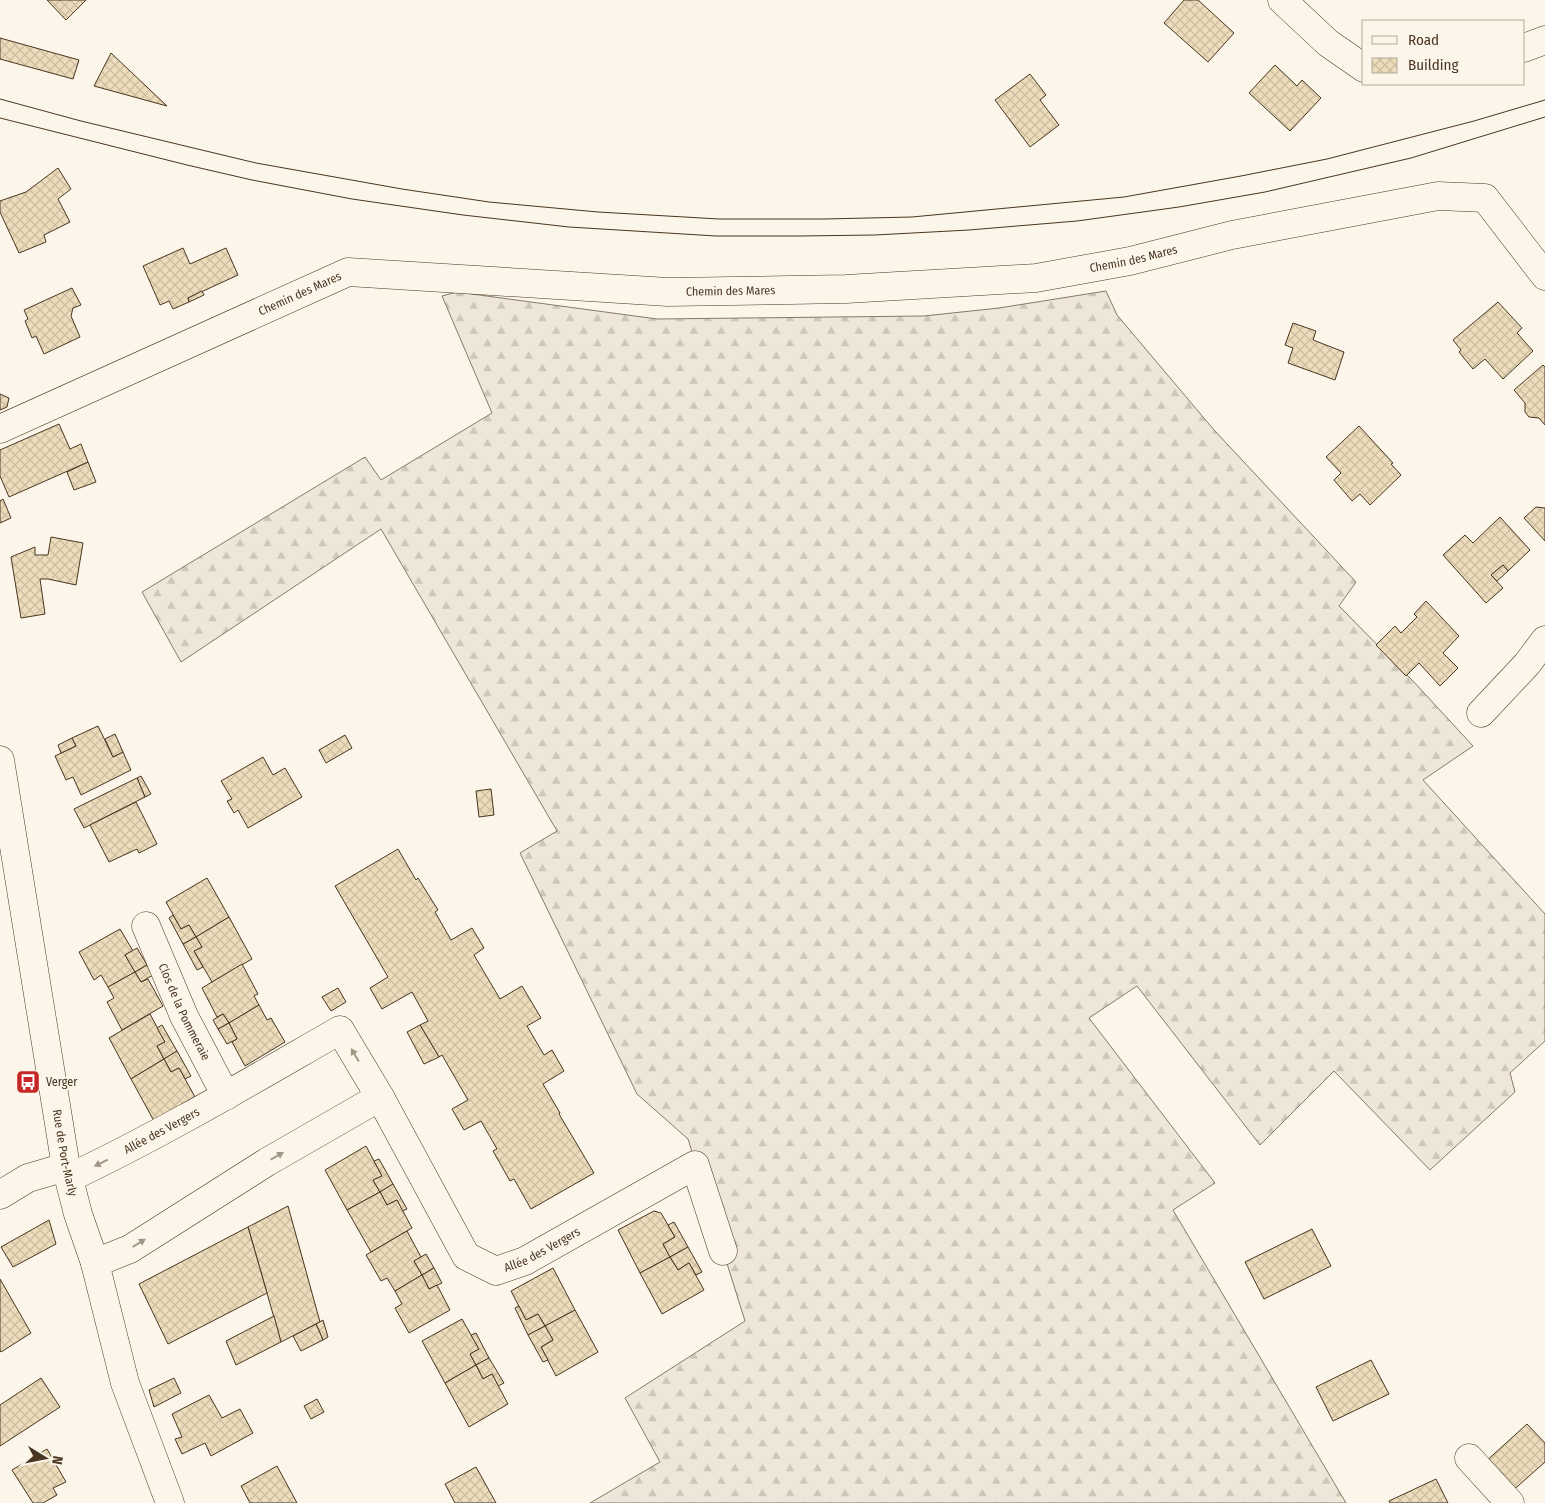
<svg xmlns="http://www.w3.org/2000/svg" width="1545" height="1503" font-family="'Fira Sans Condensed',sans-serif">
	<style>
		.forest { fill: url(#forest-firs); stroke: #887966 }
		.building { fill: url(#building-cross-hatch); stroke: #4a3520 }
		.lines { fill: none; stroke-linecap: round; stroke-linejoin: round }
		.minor-casing { stroke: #4a3520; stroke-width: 29 }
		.minor { stroke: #fbf6e9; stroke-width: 28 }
		.tram { stroke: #4a3520; stroke-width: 1 }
		.oneway { fill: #a29684 }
		.labels { text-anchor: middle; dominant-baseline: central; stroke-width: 4; stroke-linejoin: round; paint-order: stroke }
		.street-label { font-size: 12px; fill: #4a3520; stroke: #fbf6e9 }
		.poi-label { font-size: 12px; fill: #4a3520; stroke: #fbf6e9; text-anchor: start }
	</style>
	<defs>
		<pattern id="forest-firs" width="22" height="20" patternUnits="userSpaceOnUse" patternTransform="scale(1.25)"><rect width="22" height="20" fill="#ede6d9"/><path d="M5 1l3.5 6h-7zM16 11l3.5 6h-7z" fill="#cdc6ba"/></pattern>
		<pattern id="building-cross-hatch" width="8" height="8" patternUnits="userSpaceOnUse" patternTransform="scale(1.25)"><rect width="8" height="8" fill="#ecdcbc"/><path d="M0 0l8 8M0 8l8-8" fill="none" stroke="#ccbda1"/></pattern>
	</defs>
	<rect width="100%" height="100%" fill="#fbf6e9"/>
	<path class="forest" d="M1106,291L1117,315L1214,430L1356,582L1339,606L1413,681L1473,746L1423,780L1545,914V1041L1510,1073L1515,1092L1430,1170L1334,1071L1260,1145L1137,986L1089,1018L1215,1183L1173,1210L1346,1503H590L660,1462L625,1398L745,1321L688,1139L637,1094L520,853L557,831L381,529L181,662L142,592L365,457L381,480L492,413L442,296L457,292L657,319L924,316L999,308Z"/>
	<g class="building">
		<path d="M47,0H86L66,20Z"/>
		<path d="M1184,0H1198L1234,33L1208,62L1164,23Z"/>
		<path d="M0,38L79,60L73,79L0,59Z"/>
		<path d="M111,53L167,106L94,86Z"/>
		<path d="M1275,65L1297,86L1302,80L1321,98L1290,131L1249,93Z"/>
		<path d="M1030,74L1046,95L1040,100L1059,125L1030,147L995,100Z"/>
		<path d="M58,168L71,189L58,199L70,222L44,235L46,242L19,253L0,212V201L26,192Z"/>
		<path d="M183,248L190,264L226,248L238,275L188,298L189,302L173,309L169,301L160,305L143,266Z"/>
		<path d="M72,288L81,305L73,308L71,316L80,337L44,354L36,336L32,338L25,321L28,319L24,310Z"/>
		<path d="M202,291L204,295L189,302L188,298Z"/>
		<path d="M1498,302L1522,328L1517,333L1533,351L1503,379L1485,359L1473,369L1459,352L1461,350L1453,340Z"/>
		<path d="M1293,323L1316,331L1313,340L1344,352L1335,380L1288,363L1293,348L1285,345Z"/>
		<path d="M1543,365L1545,367V425L1539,418L1529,417L1525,412V403L1514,390Z"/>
		<path d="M0,394L9,398L7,407L0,410Z"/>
		<path d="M59,424L70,449L81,444L88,462L9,497L0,476V450Z"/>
		<path d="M1359,426L1393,463L1391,464L1401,475L1370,505L1360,494L1352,501L1334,480L1341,473L1326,457Z"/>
		<path d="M88,462L96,482L74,490L67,472Z"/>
		<path d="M3,499L11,518L0,523V501Z"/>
		<path d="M1536,507L1545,508V541L1524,518Z"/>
		<path d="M1500,517L1530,550L1508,571L1503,565L1491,575L1503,588L1486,603L1443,555L1465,535L1473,543Z"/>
		<path d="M51,537L83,543L76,585L48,579H40L45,614L21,618L11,557L35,547V555H48Z"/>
		<path d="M1503,565L1508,571L1497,581L1491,575Z"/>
		<path d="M1426,601L1459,636L1443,653L1458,668L1440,686L1419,663L1406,676L1376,645L1395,626L1401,633L1417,617L1414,614Z"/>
		<path d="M98,726L113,757L123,752L131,770L81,795L73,777L66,780L55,756L76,746L72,738Z"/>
		<path d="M115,734L123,752L113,757L105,739Z"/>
		<path d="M345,735L352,748L326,763L319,750Z"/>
		<path d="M72,738L76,746L61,753L58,745Z"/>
		<path d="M263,757L273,775L285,768L302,797L248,828L238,810L234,813L227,801L232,799L221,781Z"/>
		<path d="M141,776L151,794L145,797L137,778Z"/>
		<path d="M137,778L145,797L84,828L74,809Z"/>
		<path d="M491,789L494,815L479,817L476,791Z"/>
		<path d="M136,802L157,844L139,853L137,849L109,862L90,825Z"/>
		<path d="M398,849L416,880L418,878L438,910L435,912L451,940L472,928L484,948L474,955L500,999L522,986L541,1018L527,1026L544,1055L552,1050L564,1071L543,1084L560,1113L559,1114L594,1173L531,1209L514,1179L510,1181L493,1151L497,1149L481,1121L464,1130L452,1109L468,1100L442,1055L439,1057L420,1025L428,1021L412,992L382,1009L370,988L388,977L335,886Z"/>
		<path d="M207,878L229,917L196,937L189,925L181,929L166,902Z"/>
		<path d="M173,915L181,929L189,925L196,937L183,944L169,918Z"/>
		<path d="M229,917L252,959L212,982L194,951L202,947L196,937Z"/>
		<path d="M120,929L133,951L125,955L135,972L108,987L101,975L94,980L79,952Z"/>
		<path d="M196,937L202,947L194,951L203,967L197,970L183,944Z"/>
		<path d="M137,948L147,965L135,972L125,955Z"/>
		<path d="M242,964L258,994L254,996L259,1005L229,1023L223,1014L217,1017L202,988Z"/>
		<path d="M147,965L153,975L141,982L135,972Z"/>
		<path d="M135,972L141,982L148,979L163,1006L122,1030L107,1002L114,998L108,987Z"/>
		<path d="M338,988L346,1002L331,1011L322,997Z"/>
		<path d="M259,1005L267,1020L271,1018L285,1042L245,1066L232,1042L237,1039L229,1023Z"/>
		<path d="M150,1014L165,1042L157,1046L164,1059L131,1079L109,1038Z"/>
		<path d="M223,1014L229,1023L218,1029L213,1020Z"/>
		<path d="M229,1023L237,1039L227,1044L218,1029Z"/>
		<path d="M162,1025L177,1051L164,1059L157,1046L165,1042L157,1028Z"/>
		<path d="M420,1025L439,1057L424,1064L407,1032Z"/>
		<path d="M177,1051L191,1076L185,1079L179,1068L171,1072L164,1059Z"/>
		<path d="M164,1059L171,1072L179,1068L195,1097L154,1121L131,1079Z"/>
		<path d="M366,1146L382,1176L373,1180L380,1192L347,1210L325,1170Z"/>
		<path d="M379,1159L393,1184L380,1192L373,1180L382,1176L374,1161Z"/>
		<path d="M393,1184L407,1209L402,1211L397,1200L387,1205L380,1192Z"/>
		<path d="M380,1192L387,1205L397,1200L412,1228L371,1252L347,1210Z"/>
		<path d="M288,1206L320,1322L281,1342L248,1227Z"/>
		<path d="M654,1211L661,1213L675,1237L663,1244L670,1257L640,1273L618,1230Z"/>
		<path d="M49,1220L56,1244L13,1267L1,1247Z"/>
		<path d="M674,1222L688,1247L670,1257L663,1244L675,1237L668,1225Z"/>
		<path d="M248,1227L267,1293L168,1344L139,1284Z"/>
		<path d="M1312,1229L1331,1266L1264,1299L1245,1262Z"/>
		<path d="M407,1231L421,1257L414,1261L422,1275L395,1291L387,1278L381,1281L366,1255Z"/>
		<path d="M688,1247L702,1272L696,1275L689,1263L678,1270L670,1257Z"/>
		<path d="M426,1254L434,1268L422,1275L414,1261Z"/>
		<path d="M670,1257L678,1270L689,1263L704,1290L662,1314L640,1273Z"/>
		<path d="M434,1268L442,1283L429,1289L422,1275Z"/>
		<path d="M553,1268L575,1310L545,1326L538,1314L526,1320L511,1291Z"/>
		<path d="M422,1275L429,1289L437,1285L450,1310L409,1333L395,1308L402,1304L395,1291Z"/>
		<path d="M0,1279L31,1333L1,1352L0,1351Z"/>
		<path d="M519,1306L526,1320L538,1314L545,1326L528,1335L515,1308Z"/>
		<path d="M575,1310L598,1352L556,1376L541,1347L553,1340L545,1326Z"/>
		<path d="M274,1316L281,1342L236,1365L226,1341Z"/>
		<path d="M462,1319L479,1349L470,1354L476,1365L445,1383L422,1341Z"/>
		<path d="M323,1320L328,1337L323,1340L316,1324Z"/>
		<path d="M316,1324L323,1340L301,1351L293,1336Z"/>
		<path d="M545,1326L553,1340L541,1347L548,1360L543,1362L528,1335Z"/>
		<path d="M476,1333L489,1358L476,1365L470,1354L479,1349L471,1335Z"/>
		<path d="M489,1358L504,1383L498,1386L492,1374L483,1379L476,1365Z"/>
		<path d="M1371,1360L1389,1394L1333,1421L1316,1387Z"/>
		<path d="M476,1365L483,1379L492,1374L508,1404L469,1427L445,1383Z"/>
		<path d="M41,1378L60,1407L0,1446V1405Z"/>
		<path d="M174,1378L181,1393L154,1407L149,1390Z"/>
		<path d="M209,1395L222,1418L240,1409L253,1433L211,1456L205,1443L182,1454L175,1439L182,1437L172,1414Z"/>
		<path d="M317,1399L324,1412L311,1419L304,1406Z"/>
		<path d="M1527,1424L1545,1443V1462L1510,1493L1483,1464Z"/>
		<path d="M47,1449L66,1482L53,1488L57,1495L43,1503H33L12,1470Z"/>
		<path d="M277,1466L297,1503H250L241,1486Z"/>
		<path d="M476,1467L496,1503H455L445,1484Z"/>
		<path d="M1436,1479L1448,1503H1390L1389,1501Z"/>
	</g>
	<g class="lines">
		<defs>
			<g id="minor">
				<path d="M1282,0L1328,43L1364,68"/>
				<path d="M1524,48L1545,40"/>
				<path id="s1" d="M0,429L348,272L668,292L846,289L1036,278L1130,261L1232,235L1438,196L1485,198L1545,276"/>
				<path d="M1481,713L1527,664L1545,640"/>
				<path id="s2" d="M0,760L66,1167L78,1214L95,1263L125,1383L170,1503"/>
				<path id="s3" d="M146,926L184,1016L226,1096"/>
				<path id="s4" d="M69,1178C162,1134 251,1081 340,1030L380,1097L466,1256L496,1271L525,1261L695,1165L723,1251"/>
				<path d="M0,1195L28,1178L66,1167"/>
				<path d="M95,1263L130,1249L267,1162L380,1097"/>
				<path d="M1469,1458L1510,1503"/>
			</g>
		</defs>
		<use href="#minor" class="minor-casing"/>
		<use href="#minor" class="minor"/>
		<g class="tram">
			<path d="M0,99L81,121L256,163L402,189L489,202L598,212L719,219H824L912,217L1124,197L1241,176L1327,159L1474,121L1545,100"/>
			<path d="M0,118L187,165L252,180L352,199L463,215L569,227L716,236H799L875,235L969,230L1077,221L1179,207L1265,192L1411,158L1545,117"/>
		</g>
	</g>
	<defs><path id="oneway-solid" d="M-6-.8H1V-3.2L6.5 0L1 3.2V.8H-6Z" transform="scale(1.25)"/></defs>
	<g class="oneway">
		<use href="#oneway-solid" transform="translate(355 1055) rotate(-121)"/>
		<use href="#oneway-solid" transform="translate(277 1156) rotate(-30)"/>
		<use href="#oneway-solid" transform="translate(101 1163) rotate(154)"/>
		<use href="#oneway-solid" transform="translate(139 1243) rotate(-32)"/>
	</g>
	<defs>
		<symbol id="bus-square" viewBox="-11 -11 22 22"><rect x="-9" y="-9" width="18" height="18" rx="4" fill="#c62828" stroke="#fbf6e9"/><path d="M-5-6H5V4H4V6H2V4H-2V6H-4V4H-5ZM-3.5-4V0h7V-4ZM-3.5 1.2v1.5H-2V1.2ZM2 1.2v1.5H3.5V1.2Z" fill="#fff"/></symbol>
	</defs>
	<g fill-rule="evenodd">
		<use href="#bus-square" x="14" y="1068" width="28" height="28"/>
	</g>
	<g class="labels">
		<g class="street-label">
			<text stroke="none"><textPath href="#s1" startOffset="1170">Chemin des Mares</textPath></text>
			<text stroke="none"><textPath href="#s1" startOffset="765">Chemin des Mares</textPath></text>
			<text stroke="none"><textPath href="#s1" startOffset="329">Chemin des Mares</textPath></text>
			<text stroke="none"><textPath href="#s3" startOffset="94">Clos de la Pommeraie</textPath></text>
			<text stroke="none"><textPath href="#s4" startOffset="104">Allée des Vergers</textPath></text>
			<text stroke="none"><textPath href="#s2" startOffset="398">Rue de Port-Marly</textPath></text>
			<text stroke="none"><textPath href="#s4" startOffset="652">Allée des Vergers</textPath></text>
		</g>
		<g class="poi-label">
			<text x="46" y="1082">Verger</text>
		</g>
	</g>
	<rect x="1362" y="20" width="162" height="65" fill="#fbf6e9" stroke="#b4a999"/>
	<rect x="1372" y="36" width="25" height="8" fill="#fbf6e9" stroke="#b4a999"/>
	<text x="1408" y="45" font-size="15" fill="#4a3520">Road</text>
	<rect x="1372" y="58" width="25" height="15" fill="url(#building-cross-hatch)" stroke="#b4a999"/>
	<text x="1408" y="70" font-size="15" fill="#4a3520">Building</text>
	<g transform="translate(45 1458) rotate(100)" stroke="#fbf6e9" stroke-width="4" paint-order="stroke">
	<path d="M0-4L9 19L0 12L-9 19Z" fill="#4a3520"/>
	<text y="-8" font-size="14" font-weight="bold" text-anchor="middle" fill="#4a3520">N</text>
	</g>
</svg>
